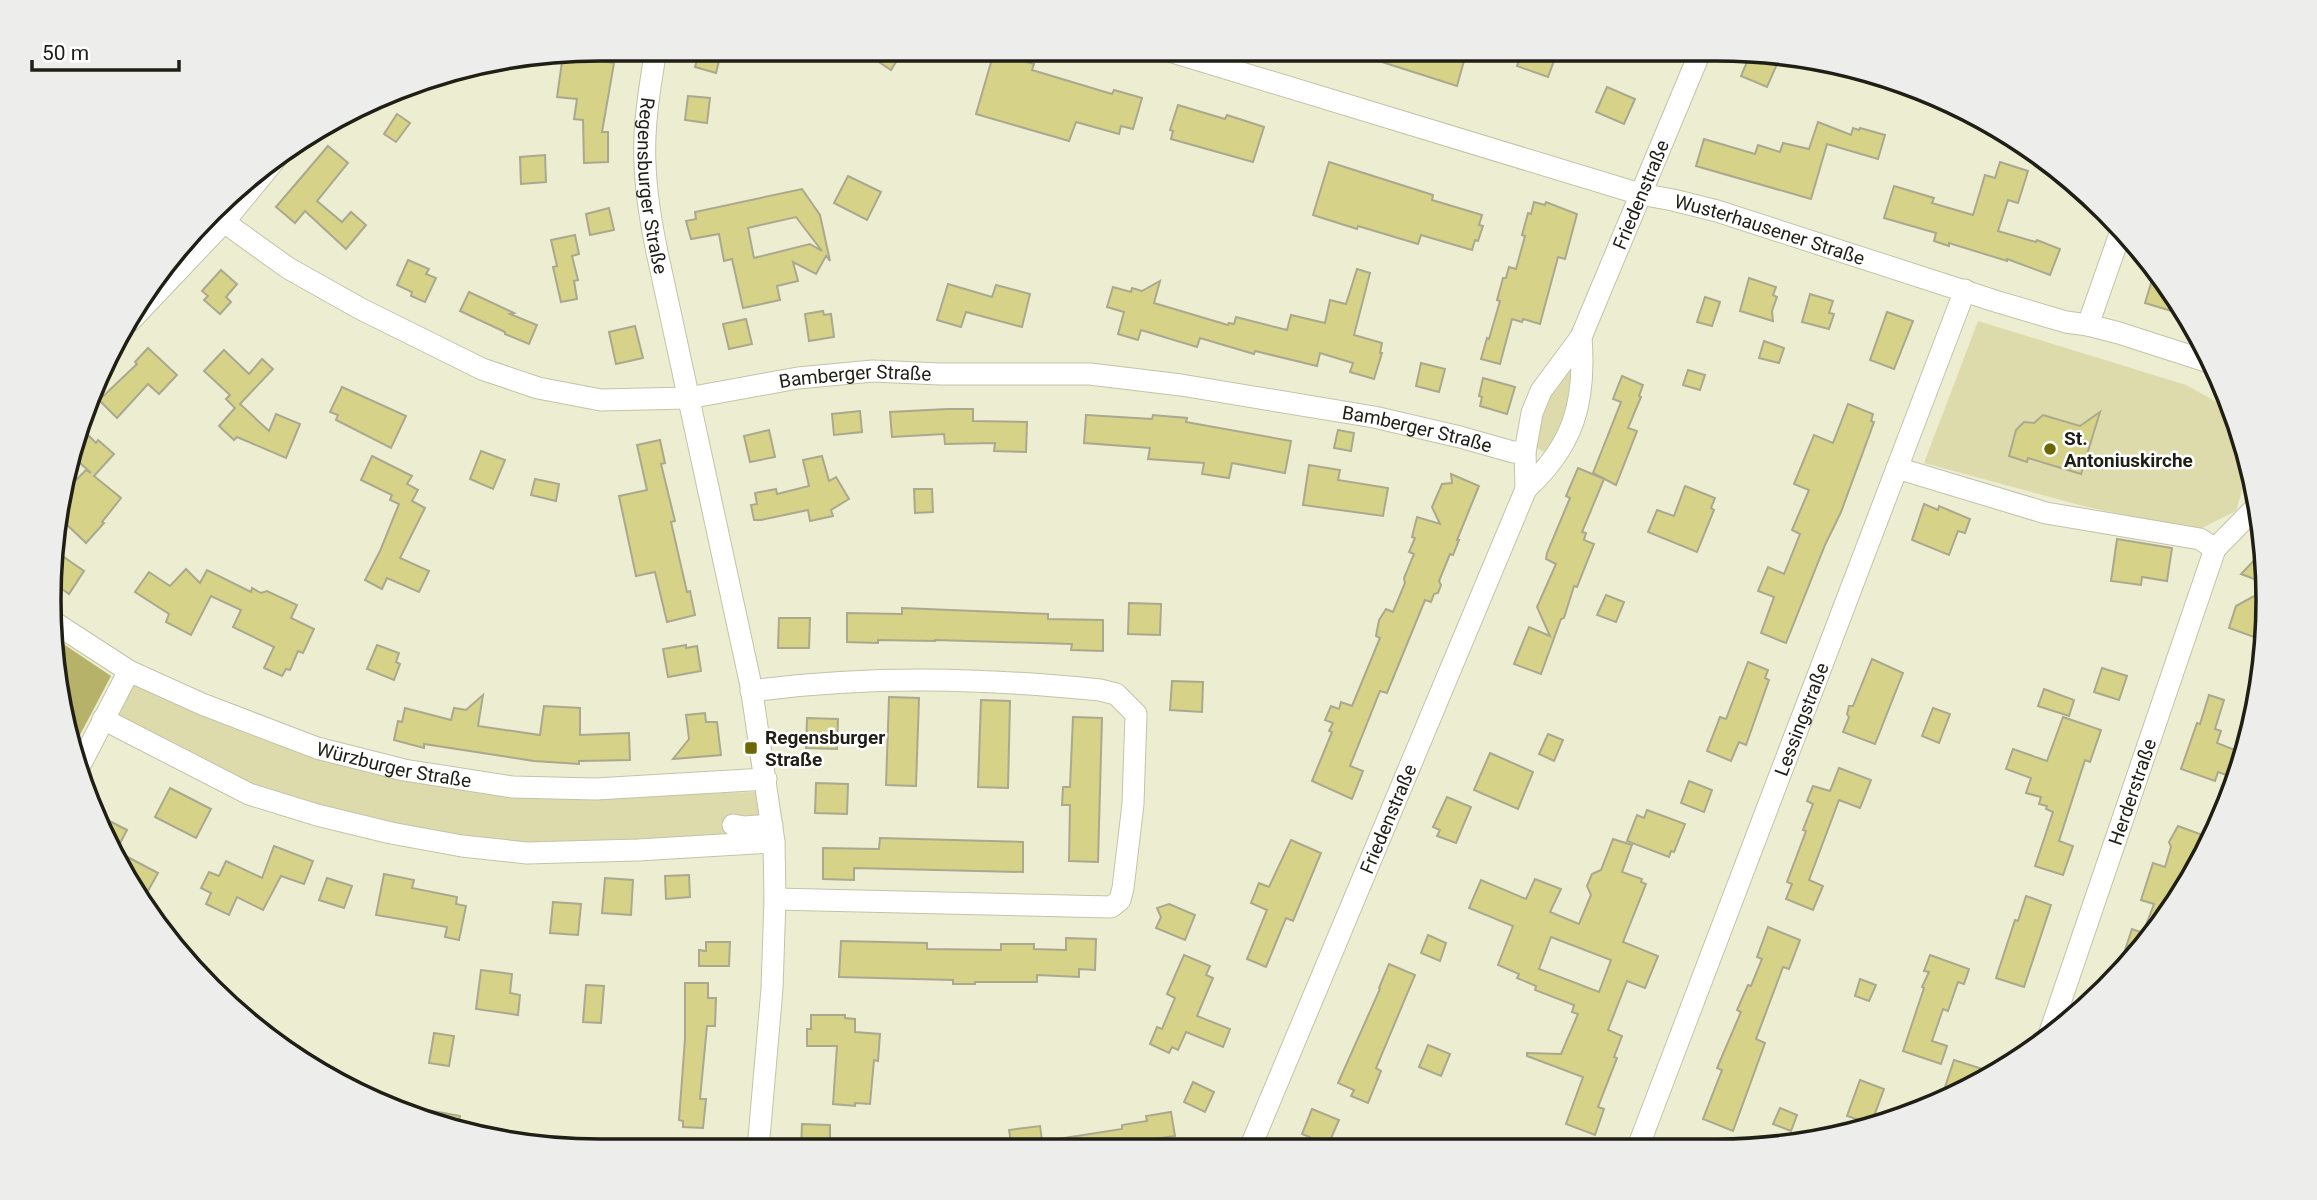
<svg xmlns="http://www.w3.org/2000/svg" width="2317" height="1200" font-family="Roboto,sans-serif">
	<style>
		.green { fill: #dddbac }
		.forest { fill: #b6b269 }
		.building { fill: #d6d287; stroke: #aaa98f; stroke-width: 2; fill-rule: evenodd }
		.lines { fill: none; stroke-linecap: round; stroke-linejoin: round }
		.minor-casing { stroke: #c3c3a8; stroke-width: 23 }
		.minor { stroke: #fff; stroke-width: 21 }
		.poi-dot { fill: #6c6700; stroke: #fff; stroke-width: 2.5 }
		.labels { text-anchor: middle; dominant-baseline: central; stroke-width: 5; stroke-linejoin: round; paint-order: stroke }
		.street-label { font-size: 19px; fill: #1f1f15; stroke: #fff }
		.poi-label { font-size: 19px; font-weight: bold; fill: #1f1f15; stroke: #fff; text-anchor: start }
		.rim { fill: none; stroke: #1f1f15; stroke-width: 3.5 }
	</style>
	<rect width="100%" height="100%" fill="#ededd1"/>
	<g class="green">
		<path d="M1978,321L2186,385L2215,401L2234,416L2239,423L2249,467L2236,511L2198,530L2179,527L2083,506L1924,463Z"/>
		<path d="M1570,363L1575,365L1576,391L1554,448L1544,452L1537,448C1529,417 1555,388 1570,363Z"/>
		<path d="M135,685L267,741L355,766L579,796L756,792L762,835L583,846L496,842L412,828L330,811L250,785L118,715L122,697Z"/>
	</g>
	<path class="forest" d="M50,635L111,676L71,752L68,743Z"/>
	<g class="building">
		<path d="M700,49H722L716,73L695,67Z"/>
		<path d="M879,49H904L891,70L876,60Z"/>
		<path d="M1358,50H1467L1457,86L1357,54Z"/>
		<path d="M1522,50H1558L1548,77L1517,66Z"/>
		<path d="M1752,50L1781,55L1767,87L1741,76Z"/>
		<path d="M994,52L1034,64L1032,70L1112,94L1114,90L1142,98L1133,129L1121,126L1119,134L1076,122L1069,141L976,114Z"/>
		<path d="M563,55L614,63L602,132H608V162L584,163L583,120L574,119L577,99L557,97Z"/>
		<path d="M1607,87L1635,99L1624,124L1596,112Z"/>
		<path d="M688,96L710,98L707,123L685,120Z"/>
		<path d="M1178,105L1225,119L1227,115L1264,127L1253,162L1171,139L1173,131L1170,130Z"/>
		<path d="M397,114L410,123L396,142L384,134Z"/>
		<path d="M1818,122L1851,135L1853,128L1859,130L1860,128L1885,135L1878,159L1827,144L1811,199L1696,166L1704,139L1755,154L1758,145L1780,152L1783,143L1809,149Z"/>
		<path d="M328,146L348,163L317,201L342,222L351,212L366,225L346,249L305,211L295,223L276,207Z"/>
		<path d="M545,155L546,182L521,184L520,157Z"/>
		<path d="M1329,162L1433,195L1432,200L1482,215L1479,225L1483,226L1478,241L1475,240L1472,250L1421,235L1418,244L1358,226L1357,229L1313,215Z"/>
		<path d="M2000,162L2028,171L2018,203L2008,200L1998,231L2036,242L2037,240L2060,249L2050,275L2007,259V261L1949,243V246L1934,241L1936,233L1884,218L1894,186L1934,198L1932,203L1973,215L1985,175L1995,178Z"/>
		<path d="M848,176L881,192L867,220L834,203Z"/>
		<path d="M802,189L820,215L830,261L826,256L816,274L793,262L798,281L777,286L780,300L743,308L732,259L724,261L719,234L691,239L686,221L696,219L695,212ZM796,217L822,251L810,244L754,258L748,228Z"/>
		<path d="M1534,202L1545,205L1546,202L1577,214L1565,259L1558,257L1540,324L1523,319L1522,322L1512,319L1500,364L1481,359L1487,338L1489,339L1500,301L1497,300L1503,278H1506L1509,267L1516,269L1525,236L1522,235L1528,213L1531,214Z"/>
		<path d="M609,208L614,230L590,235L586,214Z"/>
		<path d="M575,235L579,254L572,256L578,280L574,281L577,299L561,302L553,267L557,266L551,240Z"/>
		<path d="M408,260L429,269L426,274L436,278L425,302L411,296L412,292L397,285Z"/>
		<path d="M1357,269L1370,273L1354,335L1382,343L1380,353H1382L1374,379L1350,372L1353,363L1320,353L1317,366L1255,351L1254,354L1200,338L1197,347L1141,330L1138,340L1118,334L1124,312L1107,307L1113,287L1131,292L1132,288L1142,291L1160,281L1154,303L1228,325L1229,323L1234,324L1236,317L1287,330L1291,315L1325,323L1330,300L1346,304Z"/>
		<path d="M221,270L237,284L226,297L231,302L220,314L204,300L208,296L202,291Z"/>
		<path d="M2155,270L2168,288L2188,316L2145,303Z"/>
		<path d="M1749,278L1776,287L1773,295L1777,297L1772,311L1773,321L1740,311Z"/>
		<path d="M948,284L992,297L996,285L1030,294L1022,327L966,312L961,327L937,320Z"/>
		<path d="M469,292L514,313L510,314L537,325L529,344L505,334V332L460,311Z"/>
		<path d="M1810,294L1833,301L1829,313L1834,314L1829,329L1802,322Z"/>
		<path d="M1705,297L1720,302L1712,326L1697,322Z"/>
		<path d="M823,311L824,315L831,314L834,337L809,341L805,314Z"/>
		<path d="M1887,312L1913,321L1894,369L1870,360Z"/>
		<path d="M746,319L752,344L729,349L723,324Z"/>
		<path d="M635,326L643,358L616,364L609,332Z"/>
		<path d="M1764,341L1784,348L1779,363L1759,358Z"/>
		<path d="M148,348L177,375L159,394L148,384L117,418L99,400L137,364L135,362Z"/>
		<path d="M224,350L249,374L262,359L273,369L240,404L269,431L276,414L300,424L286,458L237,437L234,440L219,426L235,408L226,399L230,395L204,371Z"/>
		<path d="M1421,363L1445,369L1439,392L1416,386Z"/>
		<path d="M1688,370L1705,375L1700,390L1683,385Z"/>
		<path d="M1622,376L1643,385L1639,396L1641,397L1628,428L1637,431L1616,485L1593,473L1621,402L1613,399Z"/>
		<path d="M1483,378L1515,387L1507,414L1480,406L1482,397L1479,396Z"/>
		<path d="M342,387L406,416L391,448L336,420L338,415L330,412Z"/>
		<path d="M1848,404L1873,414L1871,421L1874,422L1841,512L1825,545L1786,643L1761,633L1774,597L1758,591L1768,567L1784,574L1800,534L1792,530L1809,490L1794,484L1814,435L1833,443Z"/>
		<path d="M947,409H973V421L1027,422L1026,452L994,451L995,443L945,444L944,434L892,437L890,412Z"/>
		<path d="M860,411L862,432L834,435L832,414Z"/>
		<path d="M2100,412L2081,474L2028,458L2027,462L2009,456L2016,430L2024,422L2034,423L2043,415L2080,426Z"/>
		<path d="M1086,415L1152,419L1153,415L1187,418L1186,422L1291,441L1285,473L1232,463L1229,478L1202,474L1204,463L1148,459L1150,448L1084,443Z"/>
		<path d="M769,430L775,457L750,462L744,436Z"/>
		<path d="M1338,430L1354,433L1351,451L1334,448Z"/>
		<path d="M89,436L96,443L98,440L114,454L94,476L121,498L102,522L104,523L86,543L62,520L64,492L86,470L91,473L71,455Z"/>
		<path d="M660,440L665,463L661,464L675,521L671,522L687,592L690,591L695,615L667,622L655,572L636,576L619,496L647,490L637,445Z"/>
		<path d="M481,451L505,460L493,489L470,479Z"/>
		<path d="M372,456L412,476L407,484L418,490L412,501L425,508L400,558L429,571L419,592L387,578L382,589L365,580L380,551L399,504L390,500L392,495L361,480Z"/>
		<path d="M822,456L829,481L836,477L849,499L831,510L833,516L810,521L808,510L761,520H754L751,505L757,504L755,493L776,489L777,494L809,486L803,460Z"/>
		<path d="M1309,465L1340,470L1338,480L1388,488L1383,516L1303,505Z"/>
		<path d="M1578,468L1604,479L1582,532L1586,533L1584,540L1594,544L1577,587L1574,586L1564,618L1561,619L1541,674L1514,664L1529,627L1550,636L1537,607L1556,564L1546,559L1547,553L1570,498L1566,496Z"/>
		<path d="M1451,474L1479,486L1457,540H1459L1453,555L1450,554L1439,581L1441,585L1438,593L1434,594L1431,602L1425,600L1387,693L1380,691L1350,766L1363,771L1352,799L1312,781L1332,732L1329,731L1333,723L1325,720L1331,706L1339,709L1341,702L1352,706L1380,638L1376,636L1379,620L1386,609L1393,612L1405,583L1404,578L1414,554L1409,552L1415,538L1412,537L1417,517L1440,524L1432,507L1442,484L1452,483Z"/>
		<path d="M535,479L559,484L556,501L531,495Z"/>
		<path d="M1685,486L1715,498L1711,508L1714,510L1697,552L1648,532L1657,510L1674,516Z"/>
		<path d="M914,489H932L933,512L915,513Z"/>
		<path d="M1924,504L1938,510L1939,506L1970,519L1965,533L1958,531L1949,555L1912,540Z"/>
		<path d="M2117,539L2172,548L2167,581L2142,577L2141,585L2111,581Z"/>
		<path d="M2264,550L2265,583L2241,574Z"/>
		<path d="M58,553L84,571L69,594L55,584Z"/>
		<path d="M186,569L200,583L207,570L251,592L252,588L261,593L267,591L297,605L291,618L314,629L303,653L298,651L290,670L286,669L282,676L264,668L274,647L233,627L241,610L211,596L191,635L166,622L169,614L135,592L149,572L170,586Z"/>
		<path d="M2265,590L2266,602L2254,637L2229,628L2236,606Z"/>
		<path d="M1606,595L1624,602L1616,622L1597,615Z"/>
		<path d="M1129,603L1161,604L1160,635L1128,634Z"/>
		<path d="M902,608L1048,614V619L1103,620V651L1071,650L1072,644L935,640V641L878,640V643L847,642V613L902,614Z"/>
		<path d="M779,618H810L809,648H778Z"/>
		<path d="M377,645L399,653L396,662L400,664L394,680L367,669Z"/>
		<path d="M686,645V648L697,646L701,671L668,677L663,649Z"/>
		<path d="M1872,659L1903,673L1875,744L1843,732L1849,717L1847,714L1849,706H1853Z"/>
		<path d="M1748,662L1768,670L1765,678L1769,680L1746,745L1739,742L1731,761L1707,751L1720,717L1726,719Z"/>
		<path d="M2102,668L2127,676L2119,700L2094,692Z"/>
		<path d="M1172,681L1203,682L1202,712L1170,710Z"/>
		<path d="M2044,689L2074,700L2069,716L2038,706Z"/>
		<path d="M483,695L478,726L540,735L544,706L580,708V735L629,733L630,760L579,761V764L534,761L424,744V748L394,740L398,721L402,722L405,708L451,720L454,708L466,710Z"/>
		<path d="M2209,695L2224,700L2215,729L2221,731L2217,743L2245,754L2235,778L2218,772L2215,781L2181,769L2197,723L2200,724Z"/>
		<path d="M889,697L919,698L916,786L886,785Z"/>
		<path d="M981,700L1010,701L1008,788L978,787Z"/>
		<path d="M1933,708L1950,714L1939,743L1922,736Z"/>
		<path d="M705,713L706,722H717L721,755L673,759L689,739L686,715Z"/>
		<path d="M1073,717L1102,718L1098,862L1069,861L1070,805H1062L1063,787H1070Z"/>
		<path d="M2063,717L2101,730L2090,762L2085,760L2059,841L2073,846L2063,875L2035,866L2053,812L2046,809L2047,806L2039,804L2041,797L2026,793L2031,778L2006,769L2013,749L2047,761Z"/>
		<path d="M807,718L838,719L837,749L806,748Z"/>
		<path d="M1548,734L1563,740L1554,761L1539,754Z"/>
		<path d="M1490,753L1533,772L1518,809L1474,790Z"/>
		<path d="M1839,768L1871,780L1860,808L1839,800L1809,880L1823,886L1813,910L1786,899L1792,884L1787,882L1806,831L1803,830L1813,804L1807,801L1813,786L1830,791Z"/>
		<path d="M1689,781L1712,790L1704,812L1681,803Z"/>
		<path d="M816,783L848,784L847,814L815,813Z"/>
		<path d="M170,788L211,809L196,838L155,817Z"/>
		<path d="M1447,797L1471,807L1456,843L1437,836L1440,830L1433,827Z"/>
		<path d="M1647,810L1685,824L1674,852L1671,851L1669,857L1627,841L1637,815L1644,818Z"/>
		<path d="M94,813L127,830L116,851L158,873L144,898L106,843Z"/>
		<path d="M2178,826L2208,837L2201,859L2198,863L2193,861L2186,879L2179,877L2170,906L2131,964L2116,977L2132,929L2143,933L2154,904L2141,900L2153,863L2165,867L2171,847L2169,842Z"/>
		<path d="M880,838L1023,842V872L854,868V880L823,879V848L879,849Z"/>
		<path d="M1613,839L1632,845L1622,872L1642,879L1641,882L1646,884L1623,942L1658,956L1645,988L1627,981L1608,1030L1622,1036L1614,1057L1617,1058L1598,1107L1604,1109L1595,1135L1566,1124L1583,1077L1527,1056V1053L1561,1054L1578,1014L1572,1012L1574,1005L1535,990L1536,986L1517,978L1519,974L1498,965L1513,926L1469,908L1481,880L1526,899L1535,879L1561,889L1550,912L1579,924L1591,895L1587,886L1592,874L1601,870ZM1551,937L1611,960L1599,992L1539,969Z"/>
		<path d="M1291,840L1321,853L1293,921L1286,918L1266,967L1247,959L1267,910L1251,903L1259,883L1269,887Z"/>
		<path d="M274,846L313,861L304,884L281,876L263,910L237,897L229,915L206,904L211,893L201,888L209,872L219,876L226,861L262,878Z"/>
		<path d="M384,874L414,880L412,888L457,897L456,904L466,906L459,940L445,937L447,927L376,915Z"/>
		<path d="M689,875L690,897L666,899L665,876Z"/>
		<path d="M327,878L352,886L344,908L319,900Z"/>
		<path d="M605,878L633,880L631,915L602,913Z"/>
		<path d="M2026,896L2051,905L2024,987L1996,978L2015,920L2018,921Z"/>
		<path d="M553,902L581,904L578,935L550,933Z"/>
		<path d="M1169,904L1195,915L1185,940L1156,928L1161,917L1157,908Z"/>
		<path d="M1768,927L1800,940L1789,969L1783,967L1756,1039L1765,1043L1733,1131L1703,1119L1722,1070L1717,1068L1741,1012L1737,1010L1748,985L1751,986L1762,959L1757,957Z"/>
		<path d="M1428,935L1446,943L1440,961L1421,953Z"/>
		<path d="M1066,938L1096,939L1095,970L1079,969V977L1037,975V982H975V984H953V980L839,977L841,941L927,943V949L1001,950V944H1034V949L1066,950Z"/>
		<path d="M706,942H730L729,966H699V950L706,951Z"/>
		<path d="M1184,955L1210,966L1206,975L1213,978L1197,1016L1230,1029L1223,1047L1186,1032L1178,1050L1172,1047L1169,1053L1150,1044L1157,1027L1162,1029L1175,998L1167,994Z"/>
		<path d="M1930,955L1969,969L1964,984L1958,982L1948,1011L1943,1009L1932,1041L1947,1046L1941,1064L1903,1051L1924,988L1922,987L1929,972L1924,971Z"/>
		<path d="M1389,964L1415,975L1376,1068L1381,1071L1368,1103L1351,1096L1354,1090L1338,1083L1380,989L1379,988Z"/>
		<path d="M481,970L512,974L510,993L520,995L518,1015L476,1009Z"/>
		<path d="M1860,979L1876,985L1869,1001L1855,996Z"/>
		<path d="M685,983H708V998H716L715,1026H707L700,1099H706L703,1128L683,1127V1121L679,1120L685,1039Z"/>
		<path d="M586,985L604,986L601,1023L583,1022Z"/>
		<path d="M811,1015H845V1018L855,1019V1032L880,1034L878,1061L874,1060L870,1104L855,1103V1106L833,1104L837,1046H807V1029H811Z"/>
		<path d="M434,1033L454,1036L449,1066L429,1063Z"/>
		<path d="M1428,1045L1450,1054L1441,1076L1419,1067Z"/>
		<path d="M1954,1060L1995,1073L1956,1094L1944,1090Z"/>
		<path d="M1860,1080L1884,1089L1871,1124L1847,1116Z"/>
		<path d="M1193,1082L1214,1092L1205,1112L1184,1102Z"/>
		<path d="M417,1108L460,1116L457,1132L415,1116Z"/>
		<path d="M1780,1108L1797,1115L1791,1131L1773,1124Z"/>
		<path d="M1312,1109L1339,1120L1328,1145L1302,1134Z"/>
		<path d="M1171,1112L1175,1136L1147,1140L1148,1148H1052L1051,1140L1122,1129V1125L1147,1121L1146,1116Z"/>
		<path d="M802,1124L830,1125V1149H801Z"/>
		<path d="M1040,1126L1043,1148L1012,1149L1009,1130Z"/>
	</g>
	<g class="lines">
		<defs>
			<g id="minor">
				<path id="s1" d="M656,49C650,86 643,126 645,164C646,194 651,223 657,252L751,686L774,842L775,899L772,989L758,1149"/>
				<path id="s2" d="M1166,50L1640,194L1673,200L1717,211L1995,301L2066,322L2088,325L2119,333L2212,363"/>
				<path id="s3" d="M224,222L288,268L361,309L482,369L538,388L601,400L688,398L798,378L873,371L940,374H1090L1181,385L1374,417L1460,437L1513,452H1525"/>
				<path d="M130,321L224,222L278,156"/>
				<path d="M2088,325L2122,228"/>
				<path d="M1897,468L2046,513L2200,539L2215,549"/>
				<path id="s4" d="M1526,489L1525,452L1532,413L1541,391L1581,337L1701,50"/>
				<path id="s5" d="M52,621L129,671L202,704L317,748L404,770L512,787L596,789L766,779"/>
				<path d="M751,691C870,675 981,678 1100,690L1116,694L1136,714L1133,804L1123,888L1120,900L1111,907L775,899"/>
				<path d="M103,719L249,794L317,815L391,833L462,846L527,853L638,850L774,842"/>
				<path d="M78,769L129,671"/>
				<path d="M733,825L745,827L772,825"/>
				<path id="s6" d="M2049,1035L2215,549L2258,505"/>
				<path id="s7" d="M1638,1147L1965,290"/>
				<path id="s8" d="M1250,1148L1526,489C1574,445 1586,402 1581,337"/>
			</g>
		</defs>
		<use href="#minor" class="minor-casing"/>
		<use href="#minor" class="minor"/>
	</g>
	<g class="poi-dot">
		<circle cx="2050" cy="449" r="7"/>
		<rect x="744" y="741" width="14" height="14" rx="3.5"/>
	</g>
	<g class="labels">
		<g class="street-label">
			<text stroke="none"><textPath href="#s1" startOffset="138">Regensburger Straße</textPath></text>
			<text stroke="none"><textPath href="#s4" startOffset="322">Friedenstraße</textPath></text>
			<text stroke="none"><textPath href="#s2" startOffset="630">Wusterhausener Straße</textPath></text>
			<text stroke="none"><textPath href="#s3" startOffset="677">Bamberger Straße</textPath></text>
			<text stroke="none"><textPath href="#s3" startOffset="1244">Bamberger Straße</textPath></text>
			<text stroke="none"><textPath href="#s7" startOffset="458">Lessingstraße</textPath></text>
			<text stroke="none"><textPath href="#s5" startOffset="374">Würzburger Straße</textPath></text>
			<text stroke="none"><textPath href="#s6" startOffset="257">Herderstraße</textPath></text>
			<text stroke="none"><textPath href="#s8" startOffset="357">Friedenstraße</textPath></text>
		</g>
		<g class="poi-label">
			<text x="2064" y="438">St.<tspan x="2064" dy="22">Antoniuskirche</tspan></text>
			<text x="765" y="737">Regensburger<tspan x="765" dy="22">Straße</tspan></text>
		</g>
	</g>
	<path d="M0 0H2317V1200H0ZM600 61H1717A539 539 0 0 1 2256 600V600A539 539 0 0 1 1717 1139H600A539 539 0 0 1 61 600V600A539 539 0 0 1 600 61Z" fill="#ededec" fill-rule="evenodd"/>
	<path class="rim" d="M600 61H1717A539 539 0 0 1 2256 600V600A539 539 0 0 1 1717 1139H600A539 539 0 0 1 61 600V600A539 539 0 0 1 600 61Z"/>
	<path d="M32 60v10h147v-10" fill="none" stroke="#1f1f15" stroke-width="3.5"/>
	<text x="42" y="60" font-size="21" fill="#1f1f15" stroke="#ffffff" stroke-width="5" paint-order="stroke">50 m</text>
</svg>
